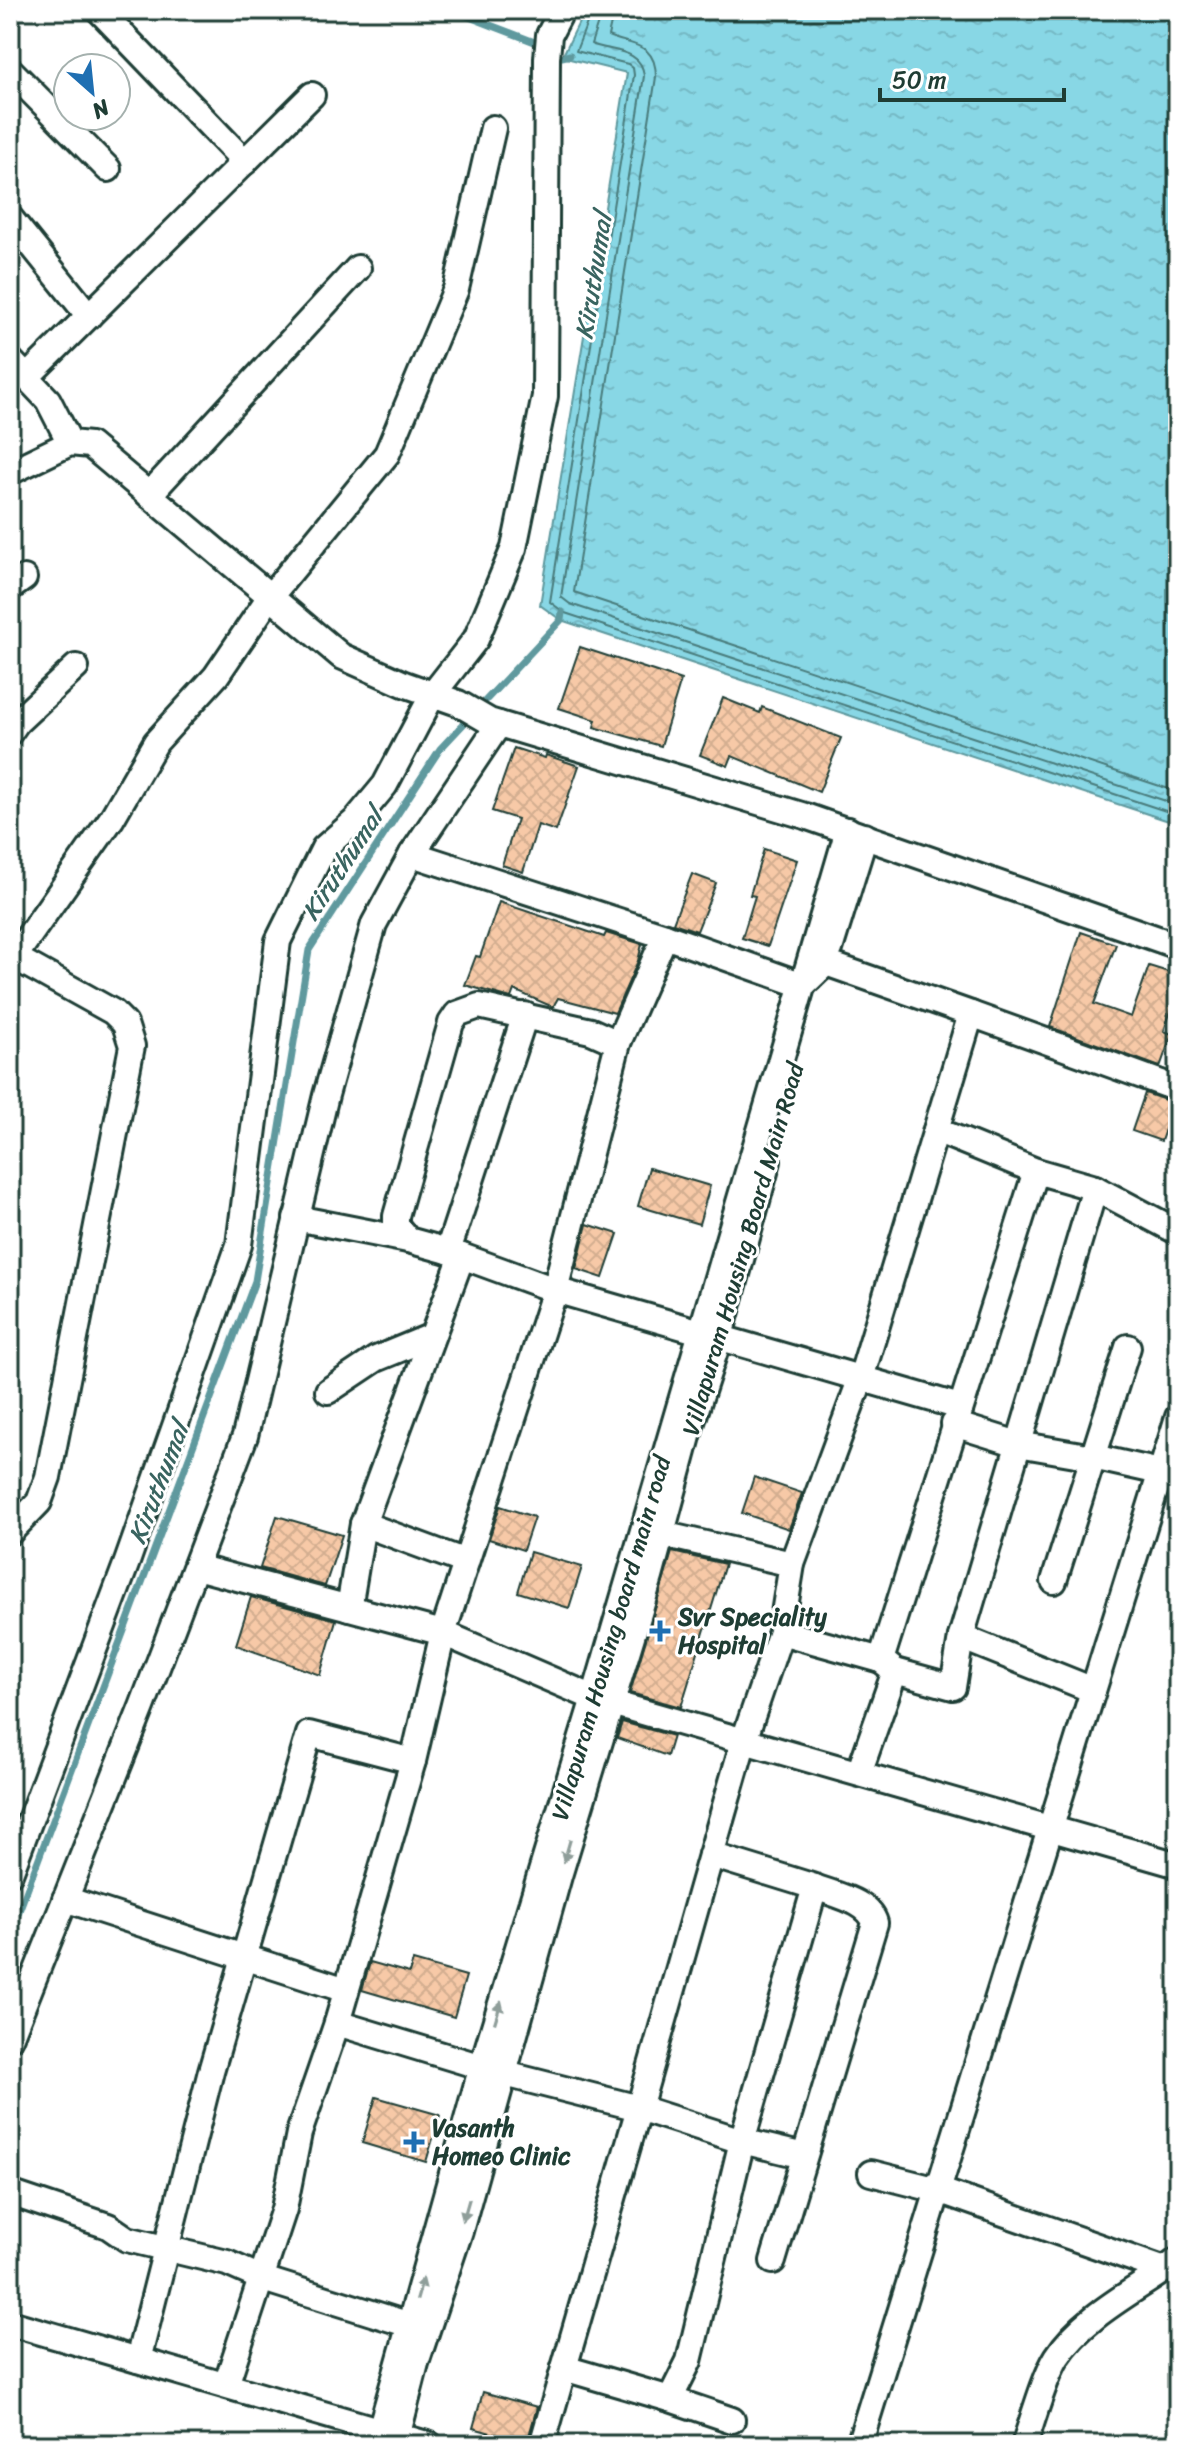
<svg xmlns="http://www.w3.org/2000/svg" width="1188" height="2455" font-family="Sriracha,sans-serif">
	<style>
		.water { fill: url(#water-ripples); stroke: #5e999e; stroke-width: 2 }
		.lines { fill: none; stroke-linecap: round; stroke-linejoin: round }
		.shore { stroke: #497b7b; stroke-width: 2 }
		.stream { stroke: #5e999e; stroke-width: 7 }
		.building { fill: url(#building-cross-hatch); stroke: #1f3d34; stroke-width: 2 }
		.minor-casing { stroke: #1f3d34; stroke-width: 30 }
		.minor { stroke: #fff; stroke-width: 24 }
		.oneway { fill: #8f9e9a }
		.poi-dot { fill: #1f6fb2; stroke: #fff; stroke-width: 3 }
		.labels { text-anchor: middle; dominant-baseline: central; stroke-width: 6; stroke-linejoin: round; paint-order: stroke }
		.street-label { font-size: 24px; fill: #1f3d34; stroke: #fff }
		.poi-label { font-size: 24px; font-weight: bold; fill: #1f3d34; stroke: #fff; text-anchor: start }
		.water-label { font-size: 26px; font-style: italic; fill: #396460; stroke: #fff }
	</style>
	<defs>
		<pattern id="water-ripples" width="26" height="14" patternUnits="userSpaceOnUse" patternTransform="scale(2)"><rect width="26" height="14" fill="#88d7e5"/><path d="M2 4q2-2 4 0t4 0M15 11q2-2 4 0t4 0" fill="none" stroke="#75b9c5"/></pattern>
		<pattern id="building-cross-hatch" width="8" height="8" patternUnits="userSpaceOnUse" patternTransform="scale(2)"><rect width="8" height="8" fill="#f7c9a7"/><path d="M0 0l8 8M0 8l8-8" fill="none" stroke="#d3ae90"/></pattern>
	</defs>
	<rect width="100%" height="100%" fill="#fff"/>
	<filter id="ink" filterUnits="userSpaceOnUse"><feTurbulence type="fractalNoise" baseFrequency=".0125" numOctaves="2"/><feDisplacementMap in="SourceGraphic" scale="16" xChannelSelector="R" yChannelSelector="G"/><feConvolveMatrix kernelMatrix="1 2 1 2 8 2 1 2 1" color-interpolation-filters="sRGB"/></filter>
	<g filter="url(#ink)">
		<path class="water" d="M585,10H1178V824L561,620L540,605L627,73L562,57Z"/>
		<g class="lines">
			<g class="shore">
				<path d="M592,10L576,51L628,64L633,68L634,75L550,602L565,613L1178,815"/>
				<path d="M602,10L591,44C610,52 642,48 644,76L561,597L570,604L1178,805"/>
				<path d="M614,10L608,36C632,46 656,42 656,77L574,592L1178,792"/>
			</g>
			<g class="stream">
				<path d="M451,10L532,41L562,57L570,55"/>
				<path d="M10,1935L255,1281L309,950L440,749L561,620L562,612"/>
			</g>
		</g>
		<g class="building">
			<path d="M580,647L681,680L661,746L594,727L596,720L559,708Z"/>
			<path d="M723,698L760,713L762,707L841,738L819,792L732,756L728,766L700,755Z"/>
			<path d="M514,748L545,758L546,755L579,766L556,831L538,825L523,872L502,865L517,819L492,811Z"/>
			<path d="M764,849L797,860L768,946L742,938L755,896L750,895Z"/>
			<path d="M692,874L716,883L697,931L673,923Z"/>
			<path d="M499,902L604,937L606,933L642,944L638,961L615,1013L558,998L553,1007L514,990L511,998L465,985L476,956L480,957Z"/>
			<path d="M1081,932L1116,944L1094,1004L1131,1017L1149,966L1178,975V990L1164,1031L1172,1034L1160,1067L1050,1027Z"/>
			<path d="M1145,1093L1174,1103L1161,1141L1132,1131Z"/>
			<path d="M649,1168L710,1186L699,1224L638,1206Z"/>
			<path d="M587,1224L618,1234L603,1278L576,1269Z"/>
			<path d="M754,1477L802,1493L789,1529L742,1513Z"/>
			<path d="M500,1506L534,1517L523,1550L489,1539Z"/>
			<path d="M277,1516L342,1535L325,1586L260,1568Z"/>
			<path d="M530,1552L582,1567L569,1608L518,1592Z"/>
			<path d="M672,1552L725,1564L681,1707L630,1693Z"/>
			<path d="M251,1597L336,1620L320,1675L236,1645Z"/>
			<path d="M622,1722L673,1736L667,1756L617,1738Z"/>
			<path d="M413,1961L466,1976L454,2017L362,1990L370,1962L409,1973Z"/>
			<path d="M376,2097L440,2115L426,2162L362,2143Z"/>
			<path d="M483,2392L537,2407L527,2443L473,2428Z"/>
		</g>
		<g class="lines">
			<defs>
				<g id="minor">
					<path d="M99,10L245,162"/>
					<path d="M10,70L108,169"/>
					<path d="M10,218L89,316"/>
					<path d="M10,360L48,400L70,443"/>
					<path d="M28,376L312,95"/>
					<path d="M10,472L70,443L90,445L341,656L404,684L458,703L489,721L805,816L1178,946"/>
					<path d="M149,495L358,268"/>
					<path d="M10,588L24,578"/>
					<path d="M10,732L17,722L76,667"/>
					<path d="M412,854L665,936L803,985L826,963L971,1014"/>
					<path d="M830,949L865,836"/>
					<path d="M10,963L112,818L156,742L216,676L269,598L387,454L456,289L493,128"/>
					<path d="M479,1006L591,1031L618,1043L555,1290L448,1251L408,1240L396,1225V1216L451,1023L457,1014Z"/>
					<path d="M618,1043L665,936"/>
					<path d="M1095,1188L1178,1232"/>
					<path d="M296,1218L408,1240"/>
					<path d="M448,1251L525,1015"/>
					<path d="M462,1256L363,1524L466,1562"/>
					<path d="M328,1391L376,1359L432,1336"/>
					<path d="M954,1424L1018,1444L1093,1457L1178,1476"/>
					<path d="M10,1532L39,1502L48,1477L132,1046L125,1024L113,1012L14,957"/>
					<path d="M662,1534L792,1564"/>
					<path d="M196,1567L443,1633L594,1698L1178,1865"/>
					<path d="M1054,1581L1128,1347"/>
					<path d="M349,1608L363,1524"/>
					<path d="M781,1632L881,1660L1036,1171L936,1130"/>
					<path d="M961,1637L1093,1690"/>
					<path d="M881,1660L895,1671L953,1687L961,1637L1095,1188L1036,1171"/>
					<path d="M859,1773L895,1671"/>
					<path d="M711,1855L639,2108L505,2074L337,2023L413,1761L443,1633L555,1290L960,1407"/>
					<path d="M10,1873L127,1562L239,1245L278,941L324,848L355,821L385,785L433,694L476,639L514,548L545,396L547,58L549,35L562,10"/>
					<path d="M65,1899L346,1990"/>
					<path d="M10,2038L142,1707L245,1436L326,1095L374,924L412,854L499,724"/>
					<path d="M871,2173L938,2190L1165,2270"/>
					<path d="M10,2193L108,2226L127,2239L227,2263L263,2279L410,2325"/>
					<path d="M773,2261L875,1923C869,1901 834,1895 815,1887"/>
					<path d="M10,2323L430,2445"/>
					<path d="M138,2360L211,2071L309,1734L413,1761"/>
					<path d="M564,2368L639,2108L742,2141L804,2156"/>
					<path d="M226,2385L284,2209L299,2133L337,2023"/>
					<path d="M670,2399L732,2420"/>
					<path d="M376,2445L482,2066L594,1698L848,830"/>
					<path d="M395,2445L416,2363L460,2231L559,1876L650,1577L691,1425L720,1336L768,1161"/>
					<path d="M542,2445L564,2368L670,2399L689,2361L742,2141L815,1887L711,1855L744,1740L781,1632L792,1564L861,1378L971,1014L1178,1089"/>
					<path d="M859,2445L1178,1417"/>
					<path d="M1024,2445C1033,2420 1044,2378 1057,2357C1085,2314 1138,2290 1178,2260"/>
				</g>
			</defs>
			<use href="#minor" class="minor-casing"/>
			<use href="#minor" class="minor"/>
		</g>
		<defs><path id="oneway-solid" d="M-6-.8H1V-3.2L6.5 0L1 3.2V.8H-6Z" transform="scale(2)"/></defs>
		<g class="oneway">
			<use href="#oneway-solid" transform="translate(567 1851) rotate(106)"/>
			<use href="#oneway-solid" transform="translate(498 2012) rotate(-73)"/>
			<use href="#oneway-solid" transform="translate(466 2210) rotate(106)"/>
			<use href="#oneway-solid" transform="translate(420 2289) rotate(-74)"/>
		</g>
	</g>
	<g class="poi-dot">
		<path d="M656 1619h8v8h8v8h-8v8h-8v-8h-8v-8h8z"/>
		<path d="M410 2130h8v8h8v8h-8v8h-8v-8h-8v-8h8z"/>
	</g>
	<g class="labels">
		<g class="street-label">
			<text transform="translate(743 1249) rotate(-74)">Villapuram Housing Board Main Road</text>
			<text transform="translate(611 1638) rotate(-74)">Villapuram Housing board main road</text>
		</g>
		<g class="poi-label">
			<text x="678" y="1617">Svr Speciality<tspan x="678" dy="28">Hospital</tspan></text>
			<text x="432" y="2128">Vasanth<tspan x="432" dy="28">Homeo Clinic</tspan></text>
		</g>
		<g class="water-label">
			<text transform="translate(593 276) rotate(-81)">Kiruthumal</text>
			<text transform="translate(342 864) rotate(-57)">Kiruthumal</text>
			<text transform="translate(158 1483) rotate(-69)">Kiruthumal</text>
		</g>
	</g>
	<rect width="1188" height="2455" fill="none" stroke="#fff" stroke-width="40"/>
	<rect x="20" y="20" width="1148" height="2415" fill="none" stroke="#1f3d34" stroke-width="3" filter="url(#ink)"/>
	<g transform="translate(92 92) rotate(153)"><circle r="38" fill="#ffffff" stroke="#a5b1ae" stroke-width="2"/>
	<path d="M0-6L14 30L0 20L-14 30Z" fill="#1f6fb2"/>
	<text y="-12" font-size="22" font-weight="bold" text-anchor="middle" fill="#1f3d34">N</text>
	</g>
	<path d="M880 88v12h184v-12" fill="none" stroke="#1f3d34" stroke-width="4"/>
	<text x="892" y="88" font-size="24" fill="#1f3d34" stroke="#ffffff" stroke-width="6" paint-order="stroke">50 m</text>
</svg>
